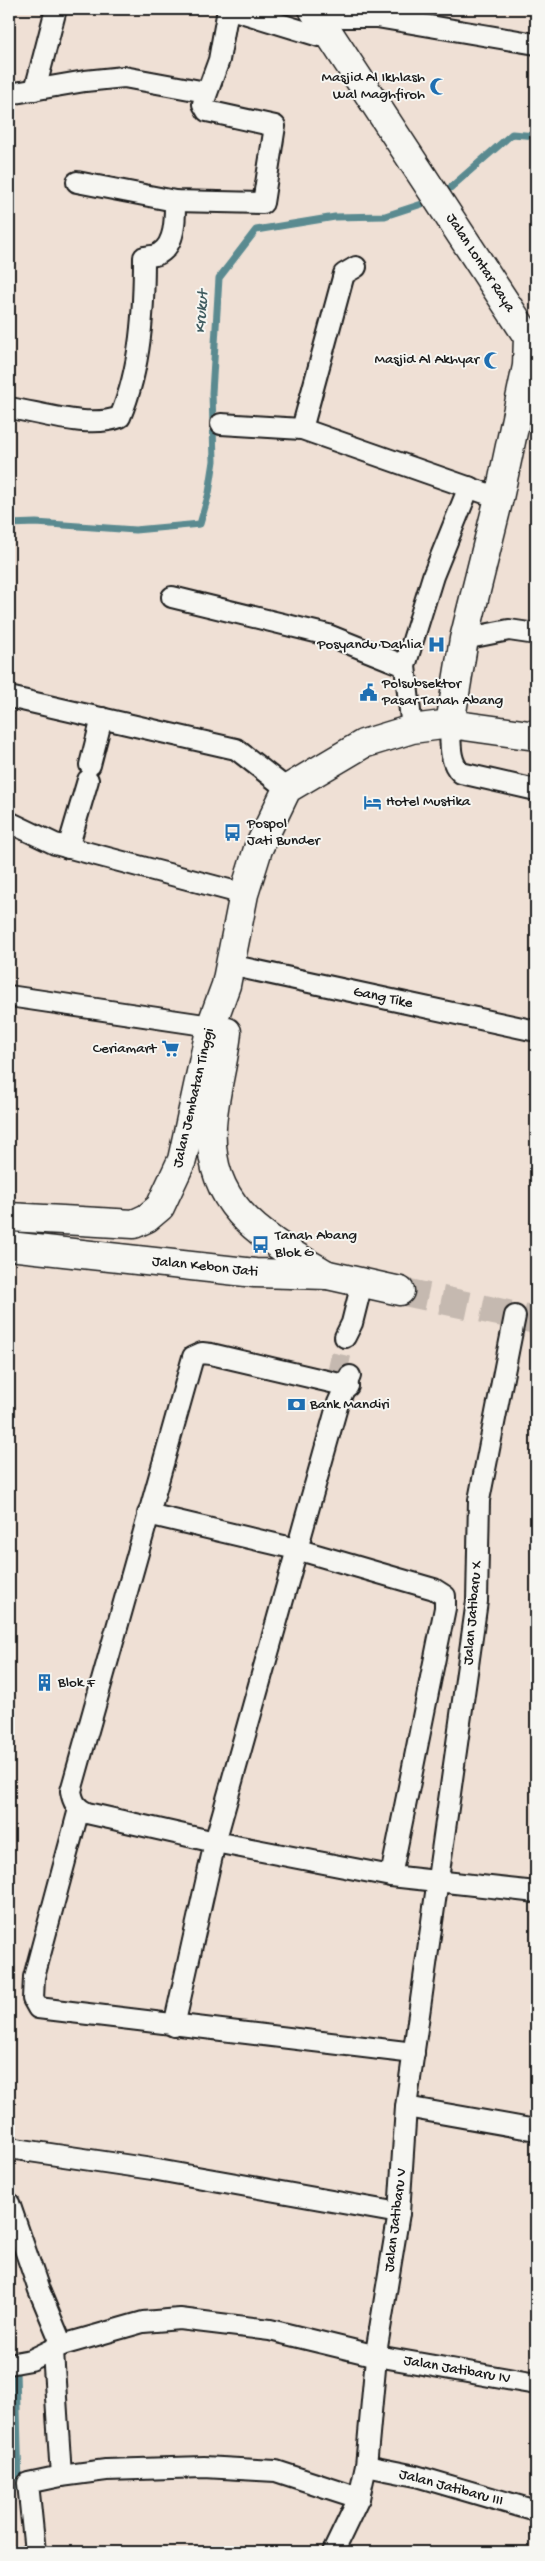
<svg xmlns="http://www.w3.org/2000/svg" width="545" height="2561" font-family="'Gochi Hand',sans-serif">
	<style>
		.lines { fill: none; stroke-linecap: round; stroke-linejoin: round }
		.stream { stroke: #5a8a90; stroke-width: 7 }
		.street-tunnel { stroke: #c5b9b0; stroke-width: 20; stroke-dasharray: 20 10; stroke-linecap: butt }
		.primary-tunnel { stroke: #c5b9b0; stroke-width: 28; stroke-dasharray: 28 14; stroke-linecap: butt }
		.street-casing { stroke: #1c1c1c; stroke-width: 24 }
		.secondary-casing { stroke: #1c1c1c; stroke-width: 31 }
		.primary-casing { stroke: #1c1c1c; stroke-width: 31 }
		.street { stroke: #f6f6f2; stroke-width: 20 }
		.secondary { stroke: #f6f6f2; stroke-width: 28 }
		.primary { stroke: #f6f6f2; stroke-width: 28 }
		.labels { text-anchor: middle; dominant-baseline: central; stroke-width: 4; stroke-linejoin: round; paint-order: stroke }
		.poi-label { font-size: 15px; fill: #1c1c1c; stroke: #f6f6f2; text-anchor: start }
		.street-label { font-size: 15px; fill: #1c1c1c; stroke: #f6f6f2 }
		.water-label { font-size: 16px; font-style: italic; fill: #405c60; stroke: #f6f6f2 }
	</style>
	<rect width="100%" height="100%" fill="#efe0d5"/>
	<filter id="ink" filterUnits="userSpaceOnUse"><feTurbulence type="fractalNoise" baseFrequency=".02" numOctaves="2"/><feDisplacementMap in="SourceGraphic" scale="10" xChannelSelector="R" yChannelSelector="G"/><feConvolveMatrix kernelMatrix="1 2 1 2 8 2 1 2 1" color-interpolation-filters="sRGB"/></filter>
	<g filter="url(#ink)">
		<g class="lines">
			<g class="stream">
				<path d="M442,195L512,134L536,136"/>
				<path d="M9,524L36,523L135,530L200,524L209,493L214,461L212,393L219,278L256,230L335,217L385,216L431,201"/>
				<path d="M9,2350L16,2370L19,2488"/>
			</g>
			<path class="street-tunnel" d="M337,1374L345,1337"/>
			<path class="primary-tunnel" d="M400,1291L536,1320"/>
			<defs>
				<g id="street">
					<path d="M318,17H377L536,44"/>
					<path d="M35,90L56,9"/>
					<path d="M9,94L85,81L124,77L206,92"/>
					<path d="M77,182L175,201L263,203L275,126L207,111L203,104L219,60L227,15L234,10L319,36H332"/>
					<path d="M9,408C42,413 89,429 120,417C141,368 144,309 144,257C149,256 156,256 160,253C176,243 175,217 175,201"/>
					<path d="M221,424L302,429L499,498"/>
					<path d="M302,429L344,274L356,267"/>
					<path d="M172,597L328,635L405,666"/>
					<path d="M464,639L509,630L536,634"/>
					<path d="M9,697L236,749L287,789"/>
					<path d="M450,724C451,740 448,761 461,773L536,790"/>
					<path d="M412,729L405,666L433,576L469,487"/>
					<path d="M90,765L102,718"/>
					<path d="M9,822L55,844L244,894"/>
					<path d="M68,848L88,780"/>
					<path d="M230,965L536,1031"/>
					<path d="M9,996L211,1026"/>
					<path d="M345,1337L352,1323L362,1283"/>
					<path d="M348,1386L211,1354L202,1353L193,1357L71,1791C73,1802 76,1808 87,1813L215,1842L391,1876L536,1892"/>
					<path d="M148,1514L296,1549L434,1589L445,1596V1608L391,1876"/>
					<path d="M79,1809L34,1977L33,1999L38,2008L414,2053"/>
					<path d="M174,2026L215,1842L338,1403L350,1376"/>
					<path d="M406,2107L536,2130"/>
					<path d="M9,2148L152,2169L399,2213"/>
					<path d="M9,2203L39,2290L62,2345"/>
					<path d="M53,2351L61,2476"/>
					<path d="M9,2364L31,2360L62,2345L143,2322L180,2319L270,2330L377,2356L536,2384"/>
					<path d="M366,2466L416,2476L536,2511"/>
					<path d="M35,2552L28,2483L61,2476L106,2470L204,2467L276,2471L359,2498"/>
					<path d="M333,2552L359,2498L366,2466L377,2347L399,2213L406,2107L477,1601L479,1500L515,1316"/>
				</g>
				<path id="secondary" d="M313,9L528,337L527,366L499,498L464,639L450,724"/>
				<g id="primary">
					<path d="M227,1032C224,1063 214,1094 212,1126C207,1208 264,1237 327,1275"/>
					<path d="M9,1217L134,1224L147,1218L160,1207L182,1160L211,1026L226,985L244,894L258,849L287,789L363,744L412,729L450,724L536,736"/>
					<path d="M9,1246L255,1273L328,1275L400,1291"/>
				</g>
			</defs>
			<use href="#street" class="street-casing"/>
			<use href="#secondary" class="secondary-casing"/>
			<use href="#primary" class="primary-casing"/>
			<use href="#street" class="street"/>
			<use href="#secondary" class="secondary"/>
			<use href="#primary" class="primary"/>
		</g>
	</g>
	<defs>
		<symbol id="mosque-bare" viewBox="-9 -9 18 18"><path d="M3.5-4.9A6 6 0 1 0 3.5 4.9A5 5 0 1 1 3.5-4.9Z" fill="#1f6fb2" stroke="#f6f6f2" stroke-width="2.5" paint-order="stroke"/></symbol>
		<symbol id="hospital-bare" viewBox="-9 -9 18 18"><path d="M-5-5h3v3.5h4V-5h3V5h-3V1.5h-4V5h-3Z" fill="#1f6fb2" stroke="#f6f6f2" stroke-width="2.5" paint-order="stroke"/></symbol>
		<symbol id="civic-bare" viewBox="-9 -9 18 18"><path d="M-.6-6.5H3V-4.5H.6V-3L4-1V1h2V6H-6V1h2V-1L-.6-3ZM-1.2 2.5V6h2.4V2.5Z" fill="#1f6fb2" stroke="#f6f6f2" stroke-width="2.5" paint-order="stroke"/></symbol>
		<symbol id="hotel-bare" viewBox="-9 -9 18 18"><path d="M-6-4.5h1.5V1H6V5H4.5V3h-9V5H-6ZM-4 0a1.8 1.8 0 1 1 3.6 0ZM.5 0V-2.5h3Q6-2.5 6 0Z" fill="#1f6fb2" stroke="#f6f6f2" stroke-width="2.5" paint-order="stroke"/></symbol>
		<symbol id="bus-bare" viewBox="-9 -9 18 18"><path d="M-5-6H5V4H4V6H2V4H-2V6H-4V4H-5ZM-3.5-4V0h7V-4ZM-3.5 1.2v1.5H-2V1.2ZM2 1.2v1.5H3.5V1.2Z" fill="#1f6fb2" stroke="#f6f6f2" stroke-width="2.5" paint-order="stroke"/></symbol>
		<symbol id="supermarket-bare" viewBox="-9 -9 18 18"><path d="M-6-5.5h2.5l.6 2H6L4.5 2H-2.5L-4.4-4H-6ZM-1.5 3.2a1.3 1.3 0 1 0 .1 0ZM3 3.2a1.3 1.3 0 1 0 .1 0Z" fill="#1f6fb2" stroke="#f6f6f2" stroke-width="2.5" paint-order="stroke"/></symbol>
		<symbol id="bank-bare" viewBox="-9 -9 18 18"><path d="M-6-4H6V4H-6ZM0-2.3a2.3 2.3 0 1 0 0 4.6a2.3 2.3 0 1 0 0-4.6Z" fill="#1f6fb2" stroke="#f6f6f2" stroke-width="2.5" paint-order="stroke"/></symbol>
		<symbol id="building-bare" viewBox="-9 -9 18 18"><path d="M-4-6H4V6H1V3H-1V6H-4ZM-2.5-4.3h1.7v1.8h-1.7ZM.8-4.3h1.7v1.8H.8ZM-2.5-1h1.7V.8h-1.7ZM.8-1h1.7V.8H.8Z" fill="#1f6fb2" stroke="#f6f6f2" stroke-width="2.5" paint-order="stroke"/></symbol>
	</defs>
	<g fill-rule="evenodd">
		<use href="#mosque-bare" x="426" y="74" width="25" height="25"/>
		<use href="#mosque-bare" x="480" y="348" width="25" height="25"/>
		<use href="#hospital-bare" x="424" y="632" width="25" height="25"/>
		<use href="#civic-bare" x="356" y="680" width="25" height="25"/>
		<use href="#hotel-bare" x="360" y="790" width="25" height="25"/>
		<use href="#bus-bare" x="220" y="820" width="25" height="25"/>
		<use href="#supermarket-bare" x="158" y="1036" width="25" height="25"/>
		<use href="#bus-bare" x="248" y="1232" width="25" height="25"/>
		<use href="#bank-bare" x="284" y="1392" width="25" height="25"/>
		<use href="#building-bare" x="32" y="1670" width="25" height="25"/>
	</g>
	<g class="labels">
		<g class="poi-label">
			<text x="425" y="78" text-anchor="end">Masjid Al Ikhlash<tspan x="425" dy="17">Wal Maghfiroh</tspan></text>
			<text x="479" y="360" text-anchor="end">Masjid Al Akhyar</text>
			<text x="422" y="645" text-anchor="end">Posyandu Dahlia</text>
			<text x="382" y="684">Polsubsektor<tspan x="382" dy="17">Pasar Tanah Abang</tspan></text>
			<text x="386" y="802">Hotel Mustika</text>
			<text x="247" y="824">Pospol<tspan x="247" dy="17">Jati Bunder</tspan></text>
			<text x="156" y="1049" text-anchor="end">Ceriamart</text>
			<text x="275" y="1236">Tanah Abang<tspan x="275" dy="17">Blok G</tspan></text>
			<text x="310" y="1405">Bank Mandiri</text>
			<text x="58" y="1683">Blok F</text>
		</g>
		<g class="street-label">
			<text transform="translate(480 263) rotate(57)">Jalan Lontar Raya</text>
			<text transform="translate(383 998) rotate(12)">Gang Tike</text>
			<text transform="translate(194 1098) rotate(-77)">Jalan Jembatan Tinggi</text>
			<text transform="translate(205 1267) rotate(6)">Jalan Kebon Jati</text>
			<text transform="translate(473 1613) rotate(-85)">Jalan Jatibaru X</text>
			<text transform="translate(396 2220) rotate(-83)">Jalan Jatibaru V</text>
			<text transform="translate(457 2370) rotate(10)">Jalan Jatibaru IV</text>
			<text transform="translate(451 2488) rotate(15)">Jalan Jatibaru III</text>
		</g>
		<g class="water-label">
			<text transform="translate(203 312) rotate(-86)">Krukut</text>
		</g>
	</g>
	<rect width="545" height="2561" fill="none" stroke="#f6f6f2" stroke-width="30"/>
	<rect x="15" y="15" width="515" height="2531" fill="none" stroke="#1c1c1c" stroke-width="2" filter="url(#ink)"/>
</svg>
